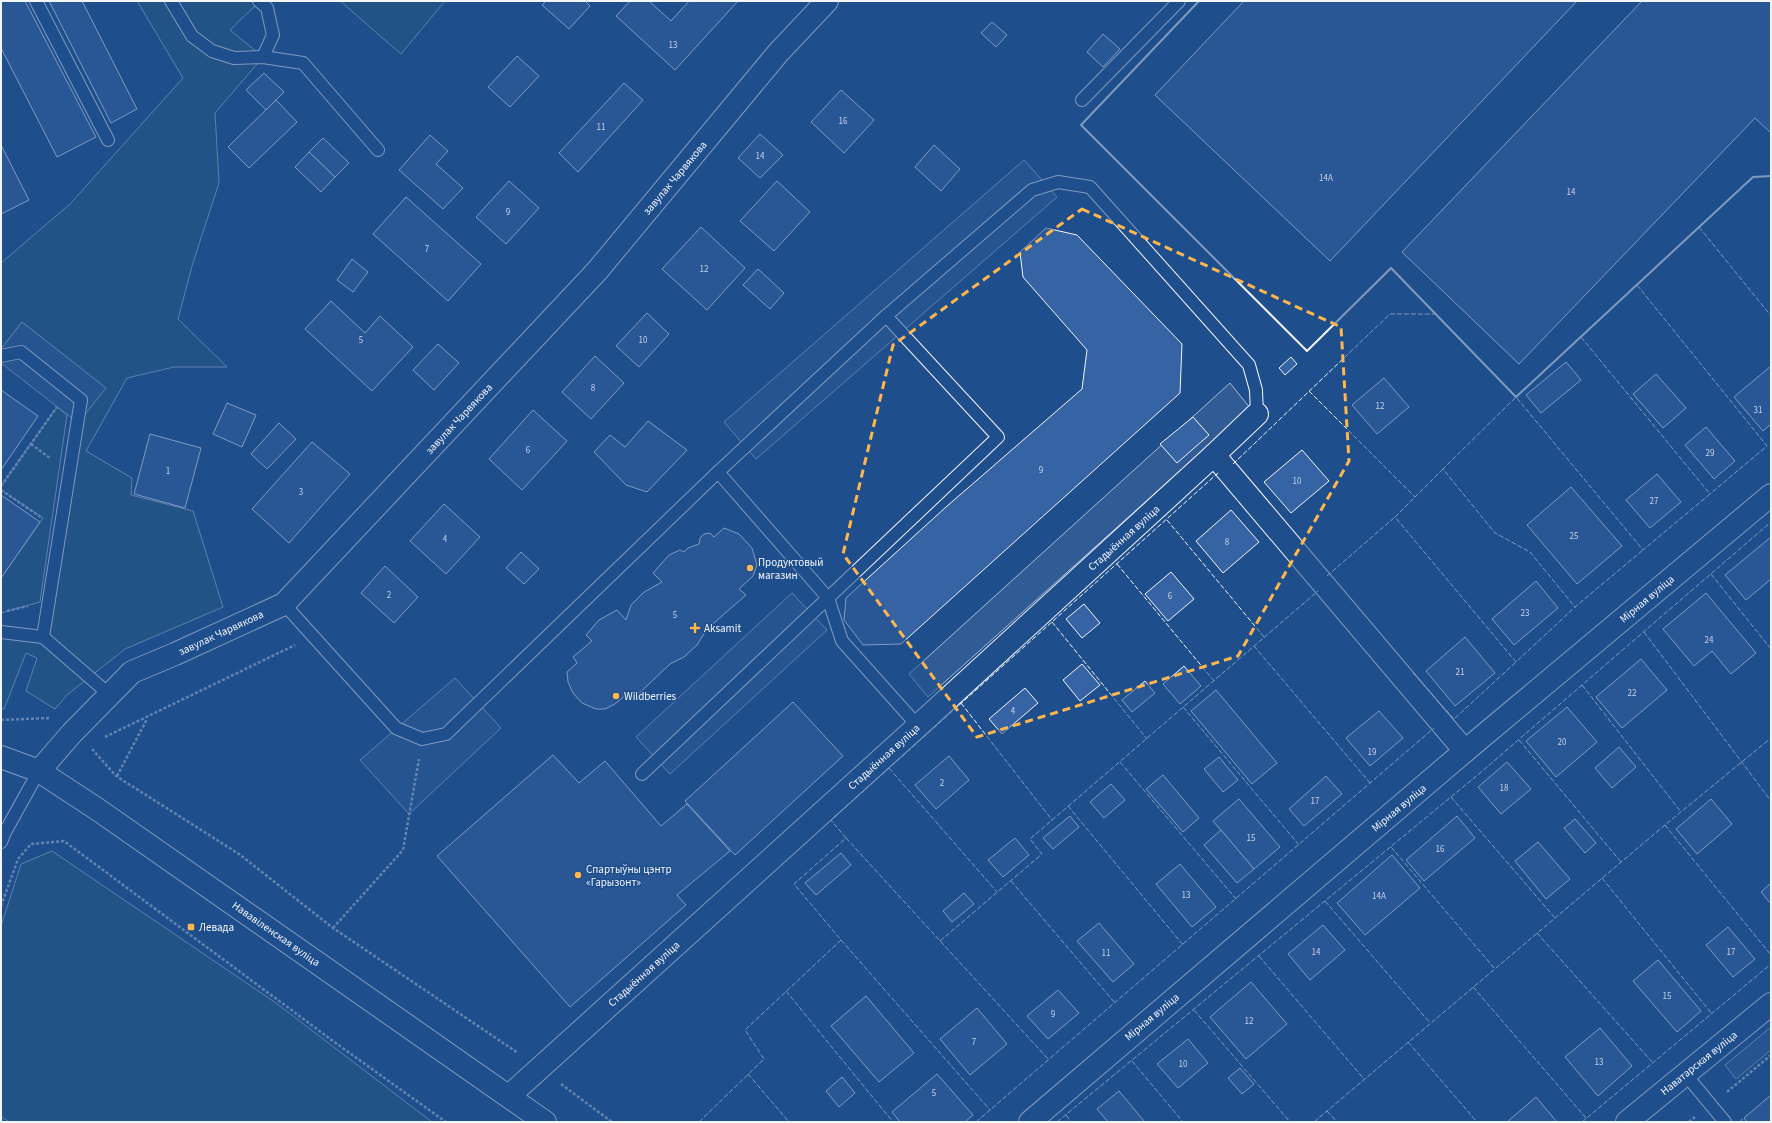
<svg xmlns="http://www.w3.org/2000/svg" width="1772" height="1123" font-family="'Source Sans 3',sans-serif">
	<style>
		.green { fill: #245a82; stroke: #a8bbd7 }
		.parking { fill: #305b95; stroke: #a8bbd7 }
		.building { fill: #3563a3; stroke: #f2f6ff }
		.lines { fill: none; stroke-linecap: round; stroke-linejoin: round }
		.lane-casing { stroke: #f2f6ff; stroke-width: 14 }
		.street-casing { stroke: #f2f6ff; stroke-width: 24 }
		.secondary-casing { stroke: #f2f6ff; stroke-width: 24 }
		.path { stroke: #b3c4dc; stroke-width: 2.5; stroke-dasharray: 3 2; stroke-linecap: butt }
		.lane { stroke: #1f4e8c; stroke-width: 12 }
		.street { stroke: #1f4e8c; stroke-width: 22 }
		.secondary { stroke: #1f4e8c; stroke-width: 22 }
		.fence { stroke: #f2f6ff; stroke-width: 1; stroke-dasharray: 5 2; stroke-linecap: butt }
		.wall { stroke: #f2f6ff; stroke-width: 2 }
		.marked { fill: none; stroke: #ffb74d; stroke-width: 3; stroke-dasharray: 8 5; stroke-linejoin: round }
		.poi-dot { fill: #ffb74d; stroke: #1f4e8c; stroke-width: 1.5 }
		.labels { text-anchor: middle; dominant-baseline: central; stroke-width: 3; stroke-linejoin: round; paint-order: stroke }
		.number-label { font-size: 9px; fill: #c3d1e8 }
		.street-label { font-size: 11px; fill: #f2f6ff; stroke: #1f4e8c }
		.poi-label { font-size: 11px; fill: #f2f6ff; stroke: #1f4e8c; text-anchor: start }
	</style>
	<rect width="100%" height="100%" fill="#1f4e8c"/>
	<g class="green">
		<path d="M137,1H260L230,30L263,57L215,113L219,183L192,266L178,319L227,367H174L127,378L86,451L132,478L131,495L193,511L223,607L125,649L67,695L55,709L26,691L37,658L26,653L4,709L1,708V632L43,637L77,421L105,388L22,322L1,349V263L70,204L183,78Z"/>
		<path d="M340,1H445L401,54Z"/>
		<path d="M57,407L67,415L40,602L1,613V578L43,518L1,490V486Z"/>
		<path d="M52,851L276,1003L432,1122H10L1,1117V926L21,864Z"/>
	</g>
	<g class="parking">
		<path d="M1024,160L1057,197L756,459L724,422Z"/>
		<path d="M22,322L106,388L78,423L1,363V349Z"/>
		<path d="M1230,383L1250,408L928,697L909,674Z"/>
		<path d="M792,593L827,630L670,774L636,737Z"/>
		<path d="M455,678L501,728L409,814L360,760Z"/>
		<path d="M1771,1027V1050L1736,1079L1725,1065Z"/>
	</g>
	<g class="building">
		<path d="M1,1H25L96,137L57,157L1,48Z"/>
		<path d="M49,1H82L137,109L111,123Z"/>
		<path d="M546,1H585L590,6L569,29L542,5Z"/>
		<path d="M630,1H649L671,21L689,1H738L675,70L616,16Z"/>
		<path d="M1244,1H1577L1330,261L1155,95Z"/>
		<path d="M1642,1H1771V133L1755,118L1519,364L1402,252Z"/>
		<path d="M992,22L1007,35L996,47L981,33Z"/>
		<path d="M1103,34L1120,49L1103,67L1087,52Z"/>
		<path d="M517,56L539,76L510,107L488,87Z"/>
		<path d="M264,73L284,92L266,110L246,90Z"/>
		<path d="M624,83L643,100L578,172L559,153Z"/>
		<path d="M841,90L874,120L844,153L811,122Z"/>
		<path d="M276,100L297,122L249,168L228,147Z"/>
		<path d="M760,134L783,155L760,178L738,158Z"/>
		<path d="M430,135L448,151L436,164L463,188L443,209L399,170Z"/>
		<path d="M323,138L349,163L335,177L309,152Z"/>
		<path d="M1,145L29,200L1,214Z"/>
		<path d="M934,145L960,169L941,191L915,167Z"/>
		<path d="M309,152L335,177L321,192L295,167Z"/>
		<path d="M509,181L539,208L506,244L476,217Z"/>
		<path d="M777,181L810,212L774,251L740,221Z"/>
		<path d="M406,197L481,264L448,301L373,234Z"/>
		<path d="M701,227L745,268L707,310L662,269Z"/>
		<path d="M1046,228L1077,235L1182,344L1180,393L901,644L863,645L844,620L846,598L946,507L1082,389L1087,350L1023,277L1020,252Z"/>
		<path d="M352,259L368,272L353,292L337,280Z"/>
		<path d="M758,269L784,293L770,309L743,285Z"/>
		<path d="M331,301L365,333L380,316L413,347L372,391L305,329Z"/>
		<path d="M647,313L669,334L639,367L616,346Z"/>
		<path d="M438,344L459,363L434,390L413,370Z"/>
		<path d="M595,356L624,383L591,419L562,392Z"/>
		<path d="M1291,357L1297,364L1285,375L1279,368Z"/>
		<path d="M1566,362L1581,380L1541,413L1526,395Z"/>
		<path d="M1771,366V424L1763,431L1734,397Z"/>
		<path d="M1656,374L1686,408L1663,428L1633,394Z"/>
		<path d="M1384,378L1409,407L1377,434L1352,405Z"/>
		<path d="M1,390L38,416L1,470Z"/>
		<path d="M227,403L256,415L242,447L213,434Z"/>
		<path d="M533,410L567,441L522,490L489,459Z"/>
		<path d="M1193,417L1209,435L1177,463L1160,444Z"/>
		<path d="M648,421L687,450L647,492L626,485L594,452L610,435L625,447Z"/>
		<path d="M279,423L296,439L267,469L251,454Z"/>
		<path d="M1706,427L1735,461L1714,479L1685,445Z"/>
		<path d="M150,434L201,448L185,508L134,494Z"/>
		<path d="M312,442L350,474L289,543L252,509Z"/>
		<path d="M1302,450L1329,481L1291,513L1264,482Z"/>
		<path d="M1657,474L1681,502L1650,528L1626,500Z"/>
		<path d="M1571,487L1622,546L1577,584L1527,525Z"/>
		<path d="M1,495L40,522L1,578Z"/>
		<path d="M444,504L480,537L446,574L410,541Z"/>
		<path d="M1231,510L1259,542L1223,573L1196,541Z"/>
		<path d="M724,528L739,534L752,548L757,565L753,576L739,589L746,595L707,629L697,645L684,657L670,664L633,699L628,693L615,704L605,709H596L582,703L573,693L568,682L567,672L577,663L573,657L592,641L586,635L599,620L617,610L626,620L631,605L644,592L662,582L653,573L669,555L680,550L684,552L688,548L699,544L700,538L704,534L710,533L714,537Z"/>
		<path d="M1771,537V579L1746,600L1725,575Z"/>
		<path d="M521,552L539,569L524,584L506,568Z"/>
		<path d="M385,566L418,597L394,623L361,593Z"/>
		<path d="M1171,572L1194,599L1168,621L1145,594Z"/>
		<path d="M1536,581L1558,608L1514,645L1492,619Z"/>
		<path d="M1706,593L1756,653L1731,674L1712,651L1694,666L1663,629Z"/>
		<path d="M1084,604L1100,623L1082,638L1066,619Z"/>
		<path d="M1465,637L1495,673L1455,706L1426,671Z"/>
		<path d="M1641,659L1667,690L1622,728L1596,697Z"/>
		<path d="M1082,664L1100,685L1080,701L1063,680Z"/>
		<path d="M1184,666L1201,686L1180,704L1163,684Z"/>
		<path d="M1145,681L1155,693L1132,712L1122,700Z"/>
		<path d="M1025,688L1038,703L1002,734L989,719Z"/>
		<path d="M1216,690L1277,763L1252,784L1191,711Z"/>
		<path d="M793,702L843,756L735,855L685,801Z"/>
		<path d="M1567,707L1597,742L1556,777L1526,741Z"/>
		<path d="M1379,711L1403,738L1370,766L1346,738Z"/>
		<path d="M1619,747L1636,767L1612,788L1595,768Z"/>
		<path d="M553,755L579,783L605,761L661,826L687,804L730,851L677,895L686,905L570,1007L437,856Z"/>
		<path d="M949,756L969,780L936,809L915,785Z"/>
		<path d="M1219,757L1238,780L1223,792L1204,769Z"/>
		<path d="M1507,762L1531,789L1501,814L1478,787Z"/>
		<path d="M1163,775L1199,818L1183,832L1146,789Z"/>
		<path d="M1326,776L1342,794L1304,826L1289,809Z"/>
		<path d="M1111,784L1125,800L1104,818L1090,802Z"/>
		<path d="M1239,799L1280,847L1254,869L1213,821Z"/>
		<path d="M1711,799L1732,824L1697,854L1676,829Z"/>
		<path d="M1070,816L1079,827L1053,849L1043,838Z"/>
		<path d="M1457,816L1475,838L1424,881L1406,860Z"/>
		<path d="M1575,819L1596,843L1585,853L1564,828Z"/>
		<path d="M1221,830L1254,869L1237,883L1204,845Z"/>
		<path d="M1015,838L1029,855L1003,877L988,860Z"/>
		<path d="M1538,842L1570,879L1546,899L1515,861Z"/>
		<path d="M841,853L851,865L816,895L805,883Z"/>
		<path d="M1392,855L1420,888L1365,935L1337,903Z"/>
		<path d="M1180,864L1216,907L1192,927L1156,884Z"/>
		<path d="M1771,883V904L1761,892Z"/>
		<path d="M964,893L974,904L952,922L943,911Z"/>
		<path d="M1099,923L1134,964L1113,982L1077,941Z"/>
		<path d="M1323,925L1345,950L1310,980L1288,954Z"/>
		<path d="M1728,927L1755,959L1733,977L1706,945Z"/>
		<path d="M1658,960L1701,1011L1677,1032L1633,981Z"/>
		<path d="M1251,982L1287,1024L1246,1059L1210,1017Z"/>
		<path d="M1058,990L1079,1013L1048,1039L1027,1016Z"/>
		<path d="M866,996L914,1053L879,1082L831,1026Z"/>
		<path d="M977,1008L1007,1044L970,1075L940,1039Z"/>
		<path d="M1600,1028L1632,1066L1598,1096L1565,1057Z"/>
		<path d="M1188,1039L1208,1063L1178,1088L1157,1064Z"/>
		<path d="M1240,1068L1254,1084L1242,1094L1228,1078Z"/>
		<path d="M937,1074L973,1115L965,1122H900L892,1112Z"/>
		<path d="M842,1077L855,1093L839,1107L826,1091Z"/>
		<path d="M1119,1091L1144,1121L1142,1122H1108L1097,1109Z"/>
		<path d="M1771,1095V1122H1747L1744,1118Z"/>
		<path d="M1536,1097L1557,1122H1507Z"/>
	</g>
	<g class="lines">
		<defs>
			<g id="lane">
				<path d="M36,1L108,140"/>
				<path d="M171,1L192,36L212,51L234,58L263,57L303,63L378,150"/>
				<path d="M259,1L267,8L273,35L263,57"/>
				<path d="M1082,100L1179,1"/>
				<path d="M886,316L1032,190L1058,182L1090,187L1249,365L1256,390L1257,414"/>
				<path d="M1,356L21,352L81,400L43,637"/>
				<path d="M718,472L828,598L842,641L918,726"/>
				<path d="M284,604L396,728L422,739L446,734L718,472L886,316L998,437L642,774"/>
				<path d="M1,632L43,637L110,695"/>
				<path d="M1,842L5,832L39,771"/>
				<path d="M1686,1075L1725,1122"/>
			</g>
			<g id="street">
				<path d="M1214,455L1465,751"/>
				<path d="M39,771L72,733L132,672L175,654L284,604L597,271L778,53L827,1"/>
				<path d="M509,1096L918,726L1214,455L1257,414"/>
				<path d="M1030,1122L1465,751L1771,495"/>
				<path d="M1627,1122L1771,1004"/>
			</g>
			<path id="secondary" d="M1,757L39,771L97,809L545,1122"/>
		</defs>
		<use href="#lane" class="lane-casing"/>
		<use href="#street" class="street-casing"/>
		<use href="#secondary" class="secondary-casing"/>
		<g class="path">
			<path d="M31,444L51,459"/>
			<path d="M1,486L57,407"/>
			<path d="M1,490L42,518"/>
			<path d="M7,611L28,606"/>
			<path d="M1,720L49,718"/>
			<path d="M105,737L295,645"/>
			<path d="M92,749L116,776L239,854L333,928L518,1053"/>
			<path d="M117,776L147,719"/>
			<path d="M1,906L18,859L31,844L64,841L337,1044L446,1122"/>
			<path d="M333,928L403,850L419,759"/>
			<path d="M561,1084L612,1122"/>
			<path d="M1727,1092L1771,1055"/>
			<path d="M1689,1122L1695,1117"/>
		</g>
		<use href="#lane" class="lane"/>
		<use href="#street" class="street"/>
		<use href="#secondary" class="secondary"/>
		<g class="fence">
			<path d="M1699,227L1771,316"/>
			<path d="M1637,285L1767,446L1710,494"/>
			<path d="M1581,337L1710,494L1643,550L1516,397L1443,469L1495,533L1530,552L1575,607L1643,550"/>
			<path d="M1309,391L1415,497"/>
			<path d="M1233,464L1390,314H1434"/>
			<path d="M1443,469L1395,517L1516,662L1575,607"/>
			<path d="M1167,520L1264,637"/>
			<path d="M1117,564L1214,681"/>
			<path d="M1711,574L1771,649"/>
			<path d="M1327,576L1395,517"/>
			<path d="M1052,622L1147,739"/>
			<path d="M1644,632L1771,801"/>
			<path d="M1254,646L1370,783"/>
			<path d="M1413,673L1454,719L1516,662"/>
			<path d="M1582,685L1681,812"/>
			<path d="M961,703L1052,820"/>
			<path d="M1183,707L1299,845"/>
			<path d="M1519,740L1621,862"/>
			<path d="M1120,762L1236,899"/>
			<path d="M889,768L997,892"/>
			<path d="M1451,797L1555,918"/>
			<path d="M1068,806L1183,945"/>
			<path d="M1665,825L1771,955"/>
			<path d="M846,838L1049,1060"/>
			<path d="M1391,847L1495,969"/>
			<path d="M1602,878L1712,1014"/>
			<path d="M1011,881L1115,1003"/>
			<path d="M1325,901L1430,1023"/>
			<path d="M1537,933L1653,1063"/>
			<path d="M841,940L990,1110"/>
			<path d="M940,941L1042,854L1030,839L1318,591"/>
			<path d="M1259,956L1364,1079"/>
			<path d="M1473,987L1586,1118"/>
			<path d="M786,991L893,1122"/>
			<path d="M1194,1010L1290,1122"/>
			<path d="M1408,1042L1477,1122"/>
			<path d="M1132,1061L1183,1122"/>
			<path d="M748,1074L789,1122"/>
			<path d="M1327,1111L1337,1122"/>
			<path d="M1066,1115L1071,1122"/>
			<path d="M699,1122L764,1059L745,1030L841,940L794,884L846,838L831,820L1218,473"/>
			<path d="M976,1122L1434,728"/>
			<path d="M1057,1122L1480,773L1771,522"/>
			<path d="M1314,1122L1665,825L1771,738"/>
			<path d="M1582,1122L1771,964"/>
			<path d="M1739,1122L1744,1118"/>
		</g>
		<path class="wall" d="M1199,1L1081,125L1307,351L1391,268L1516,397L1753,177L1771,176"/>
	</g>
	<path d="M0 0H1772V1123H0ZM1082,209L1341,327L1349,461L1238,656L977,737L843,554L893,345Z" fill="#1f4e8c" fill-opacity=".55" fill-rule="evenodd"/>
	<path class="marked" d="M1082,209L1341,327L1349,461L1238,656L977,737L843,554L893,345Z"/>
	<g class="poi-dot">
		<circle cx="750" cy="568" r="4"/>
		<path d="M693 622h4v4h4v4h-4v4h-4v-4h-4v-4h4z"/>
		<circle cx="616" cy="696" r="4"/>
		<circle cx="578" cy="875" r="4"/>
		<rect x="187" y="923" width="8" height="8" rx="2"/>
	</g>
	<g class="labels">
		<g class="number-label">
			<text x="673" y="45">13</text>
			<text x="843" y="121">16</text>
			<text x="601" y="127">11</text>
			<text x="760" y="156">14</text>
			<text x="1326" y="178">14А</text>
			<text x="1571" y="192">14</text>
			<text x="508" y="212">9</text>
			<text x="427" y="249">7</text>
			<text x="704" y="269">12</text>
			<text x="361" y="340">5</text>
			<text x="643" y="340">10</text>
			<text x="593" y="388">8</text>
			<text x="1380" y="406">12</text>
			<text x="1758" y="410">31</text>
			<text x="528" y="450">6</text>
			<text x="1710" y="453">29</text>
			<text x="1041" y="470">9</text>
			<text x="168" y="471">1</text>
			<text x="1297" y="481">10</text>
			<text x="301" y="492">3</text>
			<text x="1654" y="501">27</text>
			<text x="1574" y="536">25</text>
			<text x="445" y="539">4</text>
			<text x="1227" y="542">8</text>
			<text x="389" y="595">2</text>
			<text x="1170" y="596">6</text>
			<text x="1525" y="613">23</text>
			<text x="675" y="615">5</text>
			<text x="1709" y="640">24</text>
			<text x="1460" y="672">21</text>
			<text x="1632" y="693">22</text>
			<text x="1013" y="711">4</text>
			<text x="1562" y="742">20</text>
			<text x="1372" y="752">19</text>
			<text x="942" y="783">2</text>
			<text x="1504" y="788">18</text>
			<text x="1315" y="801">17</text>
			<text x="1251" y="838">15</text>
			<text x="1440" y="849">16</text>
			<text x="1186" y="895">13</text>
			<text x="1379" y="896">14А</text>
			<text x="1316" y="952">14</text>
			<text x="1731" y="952">17</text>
			<text x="1106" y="953">11</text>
			<text x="1667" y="996">15</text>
			<text x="1053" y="1014">9</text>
			<text x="1249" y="1021">12</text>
			<text x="974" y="1042">7</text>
			<text x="1599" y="1062">13</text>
			<text x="1183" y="1064">10</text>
			<text x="934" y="1093">5</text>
		</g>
		<g class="street-label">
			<text transform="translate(675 178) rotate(-50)">завулак Чарвякова</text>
			<text transform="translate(459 419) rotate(-47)">завулак Чарвякова</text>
			<text transform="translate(1124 538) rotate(-42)">Стадыённая вуліца</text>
			<text transform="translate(1647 599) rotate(-40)">Мірная вуліца</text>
			<text transform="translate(221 633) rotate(-25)">завулак Чарвякова</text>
			<text transform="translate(884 757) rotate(-42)">Стадыённая вуліца</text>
			<text transform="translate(1399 808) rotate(-40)">Мірная вуліца</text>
			<text transform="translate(276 934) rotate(35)">Нававіленская вуліца</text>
			<text transform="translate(644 974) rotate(-42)">Стадыённая вуліца</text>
			<text transform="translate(1152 1017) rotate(-40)">Мірная вуліца</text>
			<text transform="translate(1699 1063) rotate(-39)">Наватарская вуліца</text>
		</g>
		<g class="poi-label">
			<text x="758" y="562">Продуктовый<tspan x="758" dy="13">магазин</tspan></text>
			<text x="704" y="628">Aksamit</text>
			<text x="624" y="696">Wildberries</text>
			<text x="586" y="869">Спартыўны цэнтр<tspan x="586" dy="13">«Гарызонт»</tspan></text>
			<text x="199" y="927">Левада</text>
		</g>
	</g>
	<rect width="1772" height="1123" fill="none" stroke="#f2f6ff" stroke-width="4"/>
</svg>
